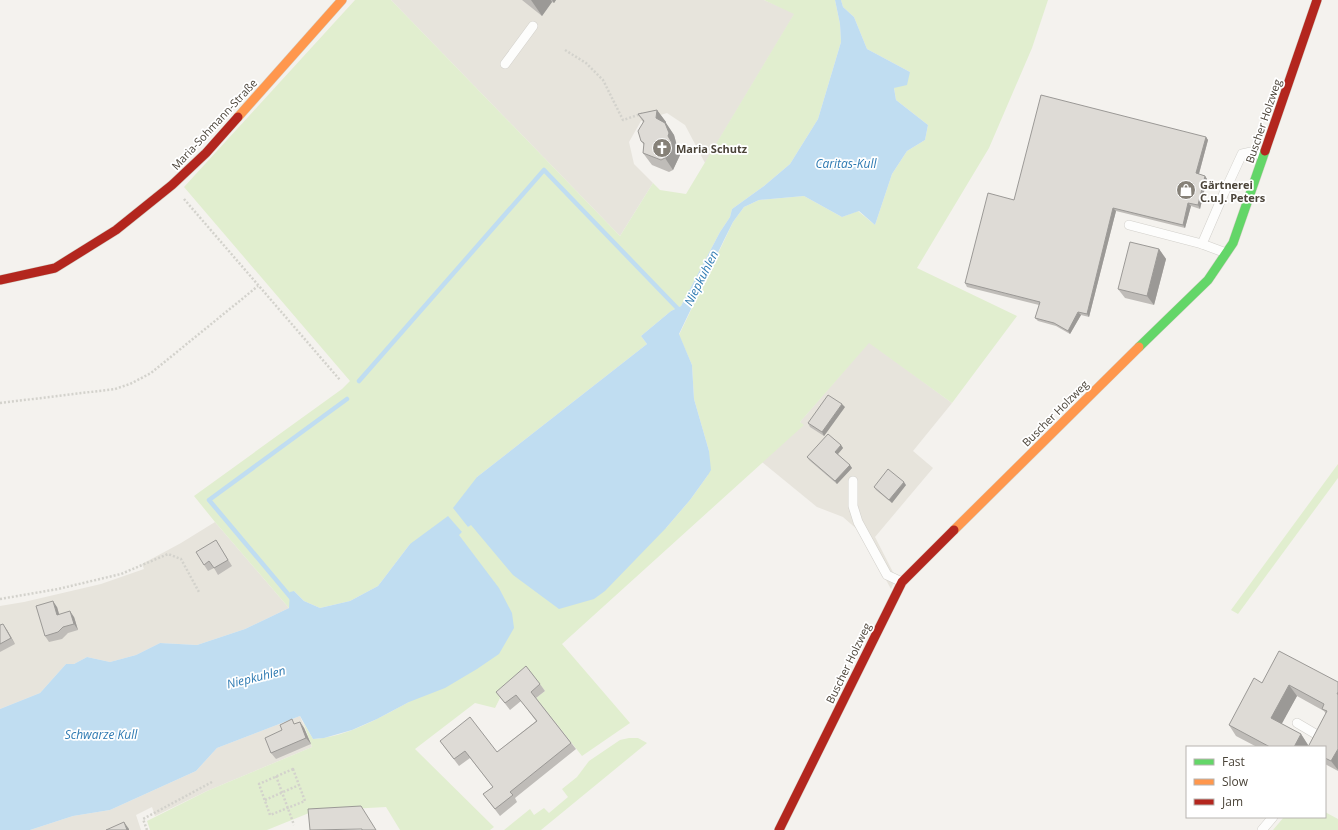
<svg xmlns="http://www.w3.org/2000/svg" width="1338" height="830" font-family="'Open Sans',sans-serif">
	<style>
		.residential { fill: #e7e4dc }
		.green { fill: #e1eecf }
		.water { fill: #c0ddf1 }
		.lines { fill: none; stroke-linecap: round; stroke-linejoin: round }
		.stream { stroke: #c0ddf1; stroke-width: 4.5 }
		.lane-casing { stroke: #d2d0cb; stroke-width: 10 }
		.fast-casing { stroke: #d3cfc5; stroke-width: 10 }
		.slow-casing { stroke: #d3cfc5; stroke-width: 10 }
		.jam-casing { stroke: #d3cfc5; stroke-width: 10 }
		.path { stroke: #d3d2cc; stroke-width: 2.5; stroke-dasharray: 2 2; stroke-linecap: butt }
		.lane { stroke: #fdfdfc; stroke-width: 9 }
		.fast { stroke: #63d668; stroke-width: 9 }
		.slow { stroke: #ff974d; stroke-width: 9 }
		.jam { stroke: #b3261e; stroke-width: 9 }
		.wall { fill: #bfbcb8 }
		.shaded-wall { fill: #9b9996 }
		.building { fill: #dedbd6; stroke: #9b9996 }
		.labels { text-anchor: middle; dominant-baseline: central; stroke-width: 3.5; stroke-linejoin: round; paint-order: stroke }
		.street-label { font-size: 11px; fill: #4b4439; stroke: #fff }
		.poi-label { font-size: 11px; font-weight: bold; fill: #4b4439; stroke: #fff; text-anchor: start }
		.water-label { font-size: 12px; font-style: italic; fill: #2e7ab2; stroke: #fff }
	</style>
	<rect width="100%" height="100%" fill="#f4f2ee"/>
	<g class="residential">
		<path d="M391,0H764L795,13L705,163L685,125L667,113L641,121L629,142L634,164L653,183L620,236Z"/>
		<path d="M869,342L952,403L913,451L933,468L875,537L896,578L891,589L859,531L843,517L817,507L762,462L803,425L800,422Z"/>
		<path d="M215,522L289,608L245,629L197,645L160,643L136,655L110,662L87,657L74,664H66L40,693L0,709V606L24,602L101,584L144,569L142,564L181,543Z"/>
		<path d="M300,716L312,747L207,791L155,816L152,807L136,815L141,830H30L73,816L110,810L196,771L217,748Z"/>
	</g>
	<g class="green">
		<path d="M355,0H391L620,236L653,183L660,190L686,194L794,14L764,0H835L840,24L841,42L818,119L790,164L764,186L732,209L730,217L720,232L681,306L671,311L641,336L647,344L477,477L468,527L471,524L666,528L690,500L708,475L709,451L694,399L692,365L679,335L733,222L744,207L759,200L804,196L842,217L858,211L875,225L892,174L907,151L925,140L928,125L896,100L894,88L910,72L867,49L854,17L843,7L841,0H1048L1032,48L989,148L917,268L1017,316L952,403L869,343L800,422L804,425L562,644L630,723L582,756L536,698L545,691L531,673L500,698L495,708L475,703L415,749L494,827L490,830H400L386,807L314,811L267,830H150L147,821L207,791L312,747L303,722L313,739C347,737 379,718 409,702L459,534L462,532L410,544L378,586L350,601L320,608L304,601L294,591L289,608L215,522L194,496L342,389L350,381L184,187Z"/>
		<path d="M1338,464V478L1238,614L1231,610Z"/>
		<path d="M629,738H638L647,743L541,830H504L530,809L534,815L544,808L549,813L568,797L562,789L577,777L589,761L620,740Z"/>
		<path d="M1325,812L1338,819V830H1273L1284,817H1325Z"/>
	</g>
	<g class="water">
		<path d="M835,0H841L843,7L854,17L867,49L910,72L907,85L894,88L896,100L928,125L925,140L907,151L892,174L875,225L859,211L842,217L804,196L759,200L744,207L733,222L724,240L679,334L692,365L694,399L709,451L711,470L708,475L690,500L666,528L605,591L594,599L559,609L513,575L471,525L468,527L453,508L477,477L647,344L641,336L671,311L681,306L720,232L730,217L732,209L764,186L790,164L818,119L841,42L840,24Z"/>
		<path d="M448,516L462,532L459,535L499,588L512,613L514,628L499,654L477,669L445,688L409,702L377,719L352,730L324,738L313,739L300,716L217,748L196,771L110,810L73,816L30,830H0V709L40,693L66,664H74L87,657L110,662L136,655L160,643L197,645L245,629L289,608L290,592L294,591L304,601L320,608L350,601L378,586L410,544Z"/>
	</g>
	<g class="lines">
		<g class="stream">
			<path d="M359,381L544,170L681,312"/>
			<path d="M293,600L209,500L347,399"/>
		</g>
		<defs>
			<g id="lane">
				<path d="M505,64L533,26"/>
				<path d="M1129,225L1202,244L1226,253"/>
				<path d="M1202,244L1224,193L1242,154L1251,152L1263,156"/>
				<path d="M853,481V506L858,522L887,575L902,582"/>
				<path d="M1297,723L1319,736L1314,747"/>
				<path d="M1262,830L1273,817"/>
			</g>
			<path id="fast" d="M1139,347L1208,280L1233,243L1265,151"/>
			<g id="slow">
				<path d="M238,117L342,0"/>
				<path d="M954,530L1139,347"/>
			</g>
			<g id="jam">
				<path d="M1265,151L1317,0"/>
				<path d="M0,280L55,268L116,230L172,185L206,153L238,117"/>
				<path d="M779,830L902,582L954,530"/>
			</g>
		</defs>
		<use href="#lane" class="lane-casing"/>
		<use href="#fast" class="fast-casing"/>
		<use href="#slow" class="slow-casing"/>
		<use href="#jam" class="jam-casing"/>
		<g class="path">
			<path d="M565,50L586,63L603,80L623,120L644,113L646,114"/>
			<path d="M184,199L340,380"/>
			<path d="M0,403L115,389L130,384L151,373L258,286"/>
			<path d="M0,599L58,589L121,574L168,554L181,559L199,592"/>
			<path d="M293,769L305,801L270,815L259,784Z"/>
			<path d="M276,776L294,825"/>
			<path d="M265,800L299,785"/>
			<path d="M147,830L143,819L212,782"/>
		</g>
		<use href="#lane" class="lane"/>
		<use href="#fast" class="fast"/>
		<use href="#slow" class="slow"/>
		<use href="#jam" class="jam"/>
	</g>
	<g class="wall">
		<path d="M522,0H556L554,3L552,2L542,16Z"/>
		<path d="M657,110L666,122V123L674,135L677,146L676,148L680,155L673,170L669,172L652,165L643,153L644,145L641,141L643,122L638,114Z"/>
		<path d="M1206,137L1208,140L1199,174L1205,176L1207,179L1200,209L1191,206L1185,228L1116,211L1089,317L1081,315L1070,334L1056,326L1038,321L1035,318L1039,305L967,287L965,283L1014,200Z"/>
		<path d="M1159,249L1166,259L1154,305L1125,298L1118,289Z"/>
		<path d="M845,407L824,436L810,427L808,423Z"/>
		<path d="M841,445L843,448L838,454L852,468L837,484L809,460L807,457Z"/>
		<path d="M906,485L892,503L876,490L874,487Z"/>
		<path d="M216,540L232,566L218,575L214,568L208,571L204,565Z"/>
		<path d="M57,607L59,614L74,617L78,630L68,633L62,639L49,642L45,636Z"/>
		<path d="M0,625L7,630L15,644L0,652Z"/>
		<path d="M1338,682V771L1325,764L1326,714L1324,711L1297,696L1281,724L1301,734L1308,745L1307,747H1257L1236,736L1229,725L1262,683Z"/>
		<path d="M540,684L545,691L536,698L576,749L515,798L517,802L500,816L483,794L493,787L470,758L459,766L440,741L497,752L536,721L521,701L510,710L496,692Z"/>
		<path d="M300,722L304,728L311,744L276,759L271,753L295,724Z"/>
	</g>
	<g class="shaded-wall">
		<path d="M531,0H551L552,2L542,16Z"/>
		<path d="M552,0H556L554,3Z"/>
		<path d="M657,110L666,122V123L674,135L677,146L676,148L680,155L673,170L665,158L656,118Z"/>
		<path d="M1206,137L1208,140L1198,177L1196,173Z"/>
		<path d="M1205,176L1207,179L1200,209L1198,205Z"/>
		<path d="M1188,203L1191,206L1185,228L1183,225Z"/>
		<path d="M1113,208L1116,211L1089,317L1087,314Z"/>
		<path d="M1159,249L1166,259L1154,305L1147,296Z"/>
		<path d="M1078,312L1081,315L1070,334L1068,331Z"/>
		<path d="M842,404L845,407L824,436L822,432Z"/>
		<path d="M841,445L843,448L837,455L835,452Z"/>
		<path d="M850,465L852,468L837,484L835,481Z"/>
		<path d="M904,482L906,485L892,503L889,500Z"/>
		<path d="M53,601L57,607L61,621L57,615Z"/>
		<path d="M70,611L74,617L78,630L74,624Z"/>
		<path d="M3,624L7,630L15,644L11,638Z"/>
		<path d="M1289,685L1297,696L1279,729L1271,718Z"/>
		<path d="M300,722L304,728L311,744L306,738Z"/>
		<path d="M1301,734L1308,745L1307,747H1294Z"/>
		<path d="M1338,749V770L1331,761Z"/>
		<path d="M124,822L129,829V830H127Z"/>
	</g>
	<g class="building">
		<path d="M1041,95L1206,137L1196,173L1205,176L1198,205L1188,203L1183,225L1113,208L1087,314L1078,312L1068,331L1054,323L1035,318L1040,302L965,283L988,193L1014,200Z"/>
		<path d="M657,110L656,118L665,123L669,133L668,136L672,143L665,158L661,160L643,153L644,143L641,141L638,131L644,121L638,114Z"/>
		<path d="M1130,242L1159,249L1147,296L1118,289Z"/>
		<path d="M828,395L842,404L822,432L808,423Z"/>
		<path d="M828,434L841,445L835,452L850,465L835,481L807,457Z"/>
		<path d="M888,469L904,482L889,500L874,487Z"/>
		<path d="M216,540L228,560L214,568L209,561L204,565L196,552Z"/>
		<path d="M53,601L57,615L70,611L74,624L63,627L58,632L45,636L36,606Z"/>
		<path d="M3,624L11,638L0,644V625Z"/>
		<path d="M1279,651L1338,682V692L1337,694H1338V749L1331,761L1325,758V747H1308L1327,711L1322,709L1324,704L1289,685L1271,718L1301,734L1294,747H1270L1229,725L1254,678L1262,683Z"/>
		<path d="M526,666L540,684L531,692L571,743L510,792L513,795L495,809L483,794L493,787L465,751L454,759L440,741L470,717L497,752L537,721L516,695L505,703L496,692Z"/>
		<path d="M292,719L294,724L300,722L306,738L271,753L265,738L282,730L280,725Z"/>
		<path d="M361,806L376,830H362V829L310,830L308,809Z"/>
		<path d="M124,822L127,830H106Z"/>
	</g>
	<defs>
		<symbol id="church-disc" viewBox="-11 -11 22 22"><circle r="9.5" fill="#868178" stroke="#fff"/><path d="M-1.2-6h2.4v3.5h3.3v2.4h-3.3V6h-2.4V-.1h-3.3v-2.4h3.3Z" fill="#fff"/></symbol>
		<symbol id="shop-disc" viewBox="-11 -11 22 22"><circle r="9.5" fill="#868178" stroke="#fff"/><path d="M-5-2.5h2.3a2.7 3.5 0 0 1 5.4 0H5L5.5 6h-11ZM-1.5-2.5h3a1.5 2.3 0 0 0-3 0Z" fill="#fff"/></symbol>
	</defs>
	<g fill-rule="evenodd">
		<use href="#church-disc" x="651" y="137" width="22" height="22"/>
		<use href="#shop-disc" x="1175" y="179" width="22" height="22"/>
	</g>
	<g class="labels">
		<g class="street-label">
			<text transform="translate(1263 121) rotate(-71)">Buscher Holzweg</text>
			<text transform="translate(214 124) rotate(-47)">Maria-Sohmann-Straße</text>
			<text transform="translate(1055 413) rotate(-45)">Buscher Holzweg</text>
			<text transform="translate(848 663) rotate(-64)">Buscher Holzweg</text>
		</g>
		<g class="poi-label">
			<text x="676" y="148">Maria Schutz</text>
			<text x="1200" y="184">Gärtnerei<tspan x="1200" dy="13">C.u.J. Peters</tspan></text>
		</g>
		<g class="water-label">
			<text x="846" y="163">Caritas-Kull</text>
			<text transform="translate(701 278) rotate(-63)">Niepkuhlen</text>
			<text transform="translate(256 677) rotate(-14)">Niepkuhlen</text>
			<text x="101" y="734">Schwarze Kull</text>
		</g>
	</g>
	<rect x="1186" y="746" width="140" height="72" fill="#ffffff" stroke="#b7b4b0"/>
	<rect x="1194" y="759" width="20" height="6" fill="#63d668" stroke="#b7b4b0"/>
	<text x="1222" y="766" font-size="12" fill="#4b4439">Fast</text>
	<rect x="1194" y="779" width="20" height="6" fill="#ff974d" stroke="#b7b4b0"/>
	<text x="1222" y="786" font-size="12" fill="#4b4439">Slow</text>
	<rect x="1194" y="799" width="20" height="6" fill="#b3261e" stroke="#b7b4b0"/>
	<text x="1222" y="806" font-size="12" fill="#4b4439">Jam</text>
</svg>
